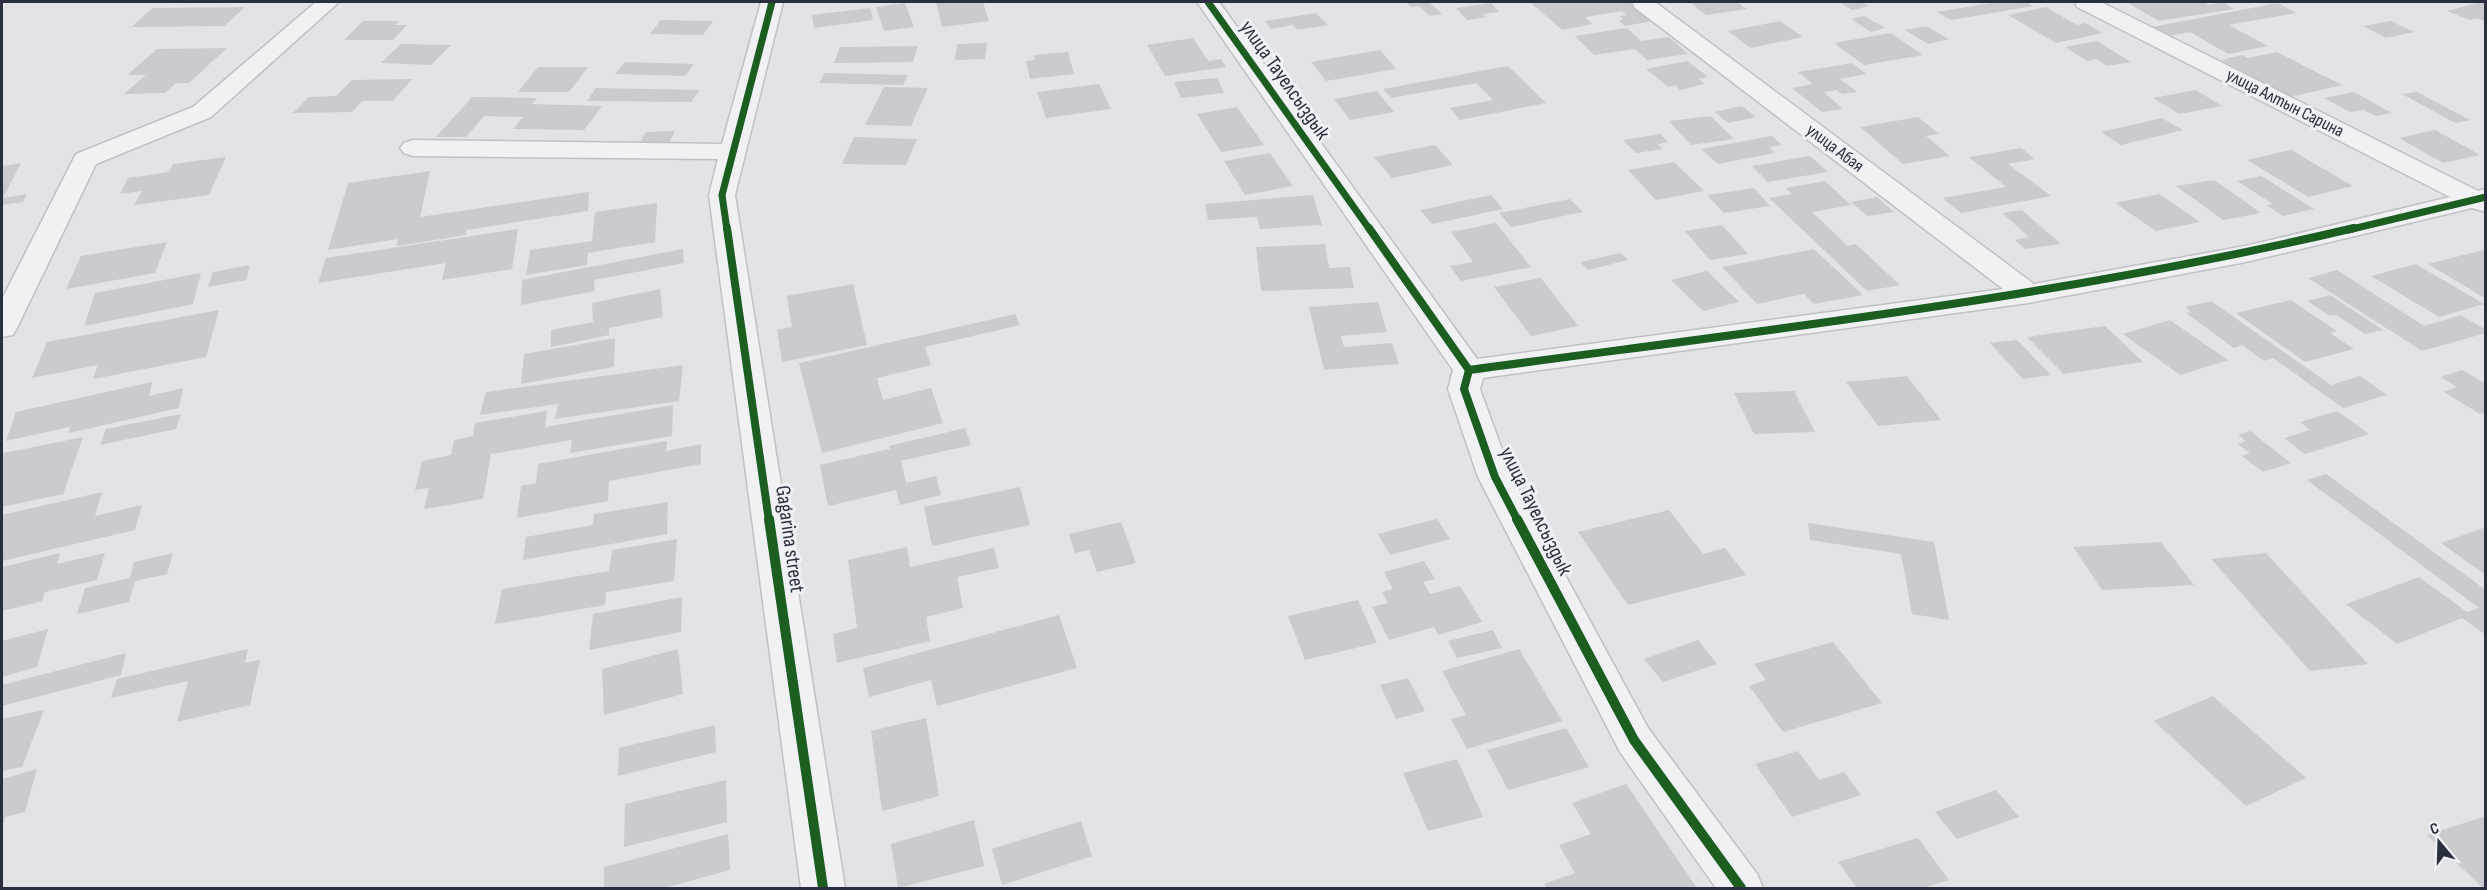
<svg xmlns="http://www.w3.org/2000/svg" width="2487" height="890" font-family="'Sofia Sans Condensed',sans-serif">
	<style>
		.building { fill: #cacbce }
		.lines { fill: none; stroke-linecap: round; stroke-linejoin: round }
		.minor-casing { stroke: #c0c1c4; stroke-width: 3 }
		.minor { fill: #f1f1f3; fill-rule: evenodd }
		.cycleway-far2-casing { stroke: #eff1f6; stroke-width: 10 }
		.cycleway-far1-casing { stroke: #eff1f6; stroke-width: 12 }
		.cycleway-casing { stroke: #eff1f6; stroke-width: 14 }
		.cycleway-far2 { stroke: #1b5e20; stroke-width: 7 }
		.cycleway-far1 { stroke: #1b5e20; stroke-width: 8 }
		.cycleway { stroke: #1b5e20; stroke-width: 10 }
		.labels { text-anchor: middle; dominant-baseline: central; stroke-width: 6; stroke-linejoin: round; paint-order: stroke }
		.far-street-label { font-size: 18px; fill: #292f3f; stroke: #eff1f6 }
		.street-label { font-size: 21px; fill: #292f3f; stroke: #eff1f6 }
	</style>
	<rect width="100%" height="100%" fill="#e2e3e6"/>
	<g class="building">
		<path d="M936,2H983L989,21L942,27Z"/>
		<path d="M1406,2H1429L1442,14L1430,16L1419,6L1411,7Z"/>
		<path d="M1530,2H1635L1658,20L1625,26L1619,21L1623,19L1619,16L1626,15L1622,11L1585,17L1593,24L1562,30Z"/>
		<path d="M1690,2H1737L1747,9L1706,15Z"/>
		<path d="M1839,2H1861L1869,6L1852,10Z"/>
		<path d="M1997,2H2026L2033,6L1951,20L1937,12Z"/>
		<path d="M2140,2H2203L2209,5L2222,2L2234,9L2159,21L2128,3Z"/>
		<path d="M2481,2H2486V22L2477,18L2470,20L2447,11Z"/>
		<path d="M905,3L914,27L884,31L876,7Z"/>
		<path d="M1491,3L1499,12L1483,14L1486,17L1467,20L1456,8Z"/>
		<path d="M2278,3L2296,13L2229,25L2268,46L2228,54L2190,32L2169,36L2152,27Z"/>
		<path d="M245,7L224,26L131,27L153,8Z"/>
		<path d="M2046,7L2077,25L2085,23L2103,33L2056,43L2008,15Z"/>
		<path d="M870,8L873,20L814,28L812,15Z"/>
		<path d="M1316,13L1328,25L1297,30L1293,25L1271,29L1265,21Z"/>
		<path d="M1864,16L1885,28L1871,32L1851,19Z"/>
		<path d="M661,20L713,21L703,35L650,34Z"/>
		<path d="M363,21H399L394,25H407L393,40H344Z"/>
		<path d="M1780,21L1803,37L1750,48L1728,31Z"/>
		<path d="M2391,21L2414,32L2386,38L2363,26Z"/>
		<path d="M1926,26L1949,39L1928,44L1905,30Z"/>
		<path d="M1627,28L1641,41L1669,37L1688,54L1647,60L1635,49L1594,55L1575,36Z"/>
		<path d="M1891,33L1923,55L1864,65L1834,43Z"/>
		<path d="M1193,38L1208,61L1221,59L1226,67L1165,76L1147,45Z"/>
		<path d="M2097,41L2131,62L2107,66L2096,59L2087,61L2065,47Z"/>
		<path d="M987,43L985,59L955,60L957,44Z"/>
		<path d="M401,44L451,45L431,65L381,63Z"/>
		<path d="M918,46L913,62L834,63L840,47Z"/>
		<path d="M227,48L189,83H176L165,93L124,94L146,75H127L157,49Z"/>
		<path d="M1380,50L1396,69L1326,81L1311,62Z"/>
		<path d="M1068,52L1074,74L1030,79L1026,61L1035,60L1034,55Z"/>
		<path d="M2277,52L2342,85L2290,97L2221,60L2242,55L2248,58Z"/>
		<path d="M1687,61L1708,77L1698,79L1705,84L1680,90L1675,85L1668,87L1646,69Z"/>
		<path d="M625,62L694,64L685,76L615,74Z"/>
		<path d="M1852,63L1866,74L1840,79L1857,92L1842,94L1837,90L1824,92L1843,109L1822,112L1792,88L1813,84L1798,72Z"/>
		<path d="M1508,66L1546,103L1460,120L1450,108L1493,100L1476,83L1391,98L1383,89Z"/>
		<path d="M538,67H588L569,92H518Z"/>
		<path d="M825,73L908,75L903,85L819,83Z"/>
		<path d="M1217,78L1224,93L1181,98L1174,82Z"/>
		<path d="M412,79L393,101H362L352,112L293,113L309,97L336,96L352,80Z"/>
		<path d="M1099,84L1111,109L1046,118L1037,92Z"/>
		<path d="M884,87L928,88L911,126L865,125Z"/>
		<path d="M596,88L700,90L691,102L587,101Z"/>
		<path d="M2196,90L2222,106L2179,114L2153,98Z"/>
		<path d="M1377,91L1394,112L1350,120L1334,99Z"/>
		<path d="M2354,92L2392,113L2376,116L2363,110L2350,112L2324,98Z"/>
		<path d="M2417,92L2470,120L2455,123L2402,94Z"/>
		<path d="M472,97L537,98L532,104L602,106L584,130L513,129L523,117L484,116L466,137H436Z"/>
		<path d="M1742,106L1756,117L1728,123L1715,112Z"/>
		<path d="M1237,107L1264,145L1221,152L1197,114Z"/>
		<path d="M1711,116L1734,139L1691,145L1669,121Z"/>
		<path d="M1918,117L1939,134L1926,136L1950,156L1903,164L1860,127Z"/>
		<path d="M2162,118L2183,130L2121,145L2101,132Z"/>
		<path d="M2435,130L2480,155L2443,163L2399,138Z"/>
		<path d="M675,131L669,143L639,144L646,132Z"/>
		<path d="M1660,134L1668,142L1658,144L1663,149L1636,153L1623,140Z"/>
		<path d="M1772,136L1782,145L1769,147L1775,153L1718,164L1701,149Z"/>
		<path d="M854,137L917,139L906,165L842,164Z"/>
		<path d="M1435,145L1453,165L1392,178L1374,157Z"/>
		<path d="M2021,148L2035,159L2008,164L2051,196L1961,213L1943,198L2006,187L1969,157Z"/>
		<path d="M2291,150L2353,186L2308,197L2247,160Z"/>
		<path d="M1270,153L1293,186L1245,195L1224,161Z"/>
		<path d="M1810,156L1828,172L1768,182L1752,166Z"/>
		<path d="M226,157L209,195L134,205L142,191L120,194L128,178L169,172L173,164Z"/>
		<path d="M1674,162L1704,191L1656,200L1628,170Z"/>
		<path d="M21,163L3,198L27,194L23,202L2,205V166Z"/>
		<path d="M430,171L420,217L589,192L588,211L466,230V235L397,246L398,239L328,250L348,183Z"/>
		<path d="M2261,176L2314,209L2283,216L2266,205L2273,204L2237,181Z"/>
		<path d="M2214,180L2261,213L2223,220L2176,186Z"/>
		<path d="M1825,181L1851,205L1812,212L1848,246L1856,244L1900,285L1867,291L1769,198L1792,194L1786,188Z"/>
		<path d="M1754,188L1770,206L1724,213L1707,195Z"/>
		<path d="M2159,194L2200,222L2156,231L2115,203Z"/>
		<path d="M1313,195L1322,225L1260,229L1257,217L1208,220L1205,204Z"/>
		<path d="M1491,195L1503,209L1432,224L1420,210Z"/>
		<path d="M1877,197L1894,212L1867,216L1851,202Z"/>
		<path d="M1570,199L1583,212L1511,227L1499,213Z"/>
		<path d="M657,203L655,242L588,253L587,265L526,275L530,250L592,241L595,212Z"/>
		<path d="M2022,210L2061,244L2025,249L2015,240L2029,237L2002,213Z"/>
		<path d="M1496,223L1531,267L1461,281L1450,266L1473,262L1451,232Z"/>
		<path d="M1722,225L1748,254L1710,260L1685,231Z"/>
		<path d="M518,229L512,269L442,280L446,263L318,283L326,258Z"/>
		<path d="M167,242L155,273L66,289L81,256Z"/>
		<path d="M1325,244L1329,268L1350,267L1354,288L1261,291L1256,247Z"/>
		<path d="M683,249L684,263L594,280L595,291L521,305L522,280Z"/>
		<path d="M1814,249L1863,295L1814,304L1804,294L1757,304L1722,267Z"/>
		<path d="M2483,250L2486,252V297H2483L2428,264Z"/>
		<path d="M1621,253L1628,260L1588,270L1580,262Z"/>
		<path d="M2416,264L2484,304L2439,317L2371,276Z"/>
		<path d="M250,265L246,280L208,287L213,272Z"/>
		<path d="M2337,270L2424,326L2461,315L2486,330V333L2422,351L2308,278Z"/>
		<path d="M1707,271L1739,302L1703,311L1671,280Z"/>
		<path d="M201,273L193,304L84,326L95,293Z"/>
		<path d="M1541,278L1578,326L1531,336L1494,287Z"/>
		<path d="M853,284L867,345L782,362L777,330L792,327L787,296Z"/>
		<path d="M660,289L663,317L609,328V335L551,347V330L593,322L592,303Z"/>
		<path d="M2330,295L2383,330L2365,334L2336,315L2330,316L2307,301Z"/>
		<path d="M2291,300L2337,331L2330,333L2354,349L2305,362L2236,313Z"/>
		<path d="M2211,301L2331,385L2360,376L2387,395L2343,408L2273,358L2264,361L2242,345L2234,348L2186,313L2191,312L2185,307Z"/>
		<path d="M1378,302L1387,332L1341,336L1344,347L1392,343L1399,364L1324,370L1309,307Z"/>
		<path d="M219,310L206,357L93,379L98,365L32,378L47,342Z"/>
		<path d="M1015,314L1020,325L925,347L931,365L877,378L883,400L931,388L943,423L822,453L799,363Z"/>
		<path d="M2170,320L2228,360L2180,375L2123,334Z"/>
		<path d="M2105,326L2143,362L2064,374L2027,337Z"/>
		<path d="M615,338L614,367L521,384L524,354Z"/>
		<path d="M2017,340L2051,375L2023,379L1990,343Z"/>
		<path d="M683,365L679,401L555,419L558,404L480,415L486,392Z"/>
		<path d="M2462,370L2486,384V412L2480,414L2444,392L2457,387L2441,377Z"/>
		<path d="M1907,376L1941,420L1878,426L1846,382Z"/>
		<path d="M152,382L149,396L183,388L179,408L69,433L70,427L6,441L16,412Z"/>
		<path d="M1794,391L1815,432L1754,434L1734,393Z"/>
		<path d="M673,405L672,436L570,453L572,440L491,454L483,499L424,509L429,488L415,490L422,461L451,455L454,440L473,436L475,423L547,411L545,427Z"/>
		<path d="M2337,411L2369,434L2305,454L2284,438L2310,430L2300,422Z"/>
		<path d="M181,414L176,429L100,445L106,429Z"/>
		<path d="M965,428L971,445L901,461L906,483L936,476L941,495L900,505L896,490L828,506L820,465L890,449L889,446Z"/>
		<path d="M2250,431L2291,463L2263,472L2242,456L2250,453L2238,444L2246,441L2238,435Z"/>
		<path d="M83,437L63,494L2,507V460L4,453Z"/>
		<path d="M667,441L666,451L701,444V464L609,481L608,501L517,518L521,486L536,483L538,464Z"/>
		<path d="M2326,474L2486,590V635L2462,618L2397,644L2346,604L2419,577L2467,612L2479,608L2307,480Z"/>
		<path d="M1020,487L1030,525L932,546L924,507Z"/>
		<path d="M102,492L95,516L142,505L135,530L2,561V515Z"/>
		<path d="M668,502L667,534L523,560L526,537L593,525L594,514Z"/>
		<path d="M1669,510L1703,554L1725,548L1746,575L1628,605L1578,532Z"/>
		<path d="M1437,519L1450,539L1390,555L1378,534Z"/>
		<path d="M1121,522L1136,563L1097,572L1089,550L1075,553L1069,534Z"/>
		<path d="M1808,523L1934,542L1949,620L1912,614L1901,554L1810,540Z"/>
		<path d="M2486,527V575L2441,543Z"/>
		<path d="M677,539L674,581L606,592L605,605L495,624L502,589L609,571L612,550Z"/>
		<path d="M2161,542L2194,585L2102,590L2073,547Z"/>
		<path d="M907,547L910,567L994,548L999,568L957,577L963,608L926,617L930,641L837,663L833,634L857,628L848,560Z"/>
		<path d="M60,553L57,564L105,553L97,580L45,592L42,601L2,611V567Z"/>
		<path d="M173,553L167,574L135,581L129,602L77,614L85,588L130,578L134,562Z"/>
		<path d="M2266,553L2368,664L2310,671L2211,559Z"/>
		<path d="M1424,561L1435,579L1423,582L1430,594L1460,586L1482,622L1438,635L1434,627L1389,640L1372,607L1388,603L1382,592L1393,589L1384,572Z"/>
		<path d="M682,597L681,632L589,650L593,614Z"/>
		<path d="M1358,600L1377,643L1305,660L1288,616Z"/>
		<path d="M1059,615L1077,668L937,706L931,680L869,697L863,668Z"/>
		<path d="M48,629L37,667L2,677V641Z"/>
		<path d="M1493,630L1502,648L1457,658L1448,641Z"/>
		<path d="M1698,640L1717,664L1663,682L1644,659Z"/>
		<path d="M1833,642L1882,703L1783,732L1749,686L1766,680L1754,664Z"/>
		<path d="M248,649L245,663L260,660L250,705L177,722L188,681L111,698L117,679Z"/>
		<path d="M678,649L683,694L604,715L602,669Z"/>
		<path d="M1519,649L1562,721L1467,749L1451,719L1466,715L1442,671Z"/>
		<path d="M126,653L121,675L2,706V685Z"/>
		<path d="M1408,678L1425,711L1396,719L1380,685Z"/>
		<path d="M2213,696L2306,778L2246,806L2154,721Z"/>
		<path d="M44,710L22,767L2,771V719Z"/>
		<path d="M926,718L939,796L882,811L871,731Z"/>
		<path d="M715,725L716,752L618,776L619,748Z"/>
		<path d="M1566,728L1589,767L1508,790L1487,750Z"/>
		<path d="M1798,751L1819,780L1844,772L1861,795L1792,817L1755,764Z"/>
		<path d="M1457,759L1483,817L1428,831L1403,773Z"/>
		<path d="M37,769L25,812L5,817L2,827V779Z"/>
		<path d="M726,780L727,822L624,847L625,804Z"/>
		<path d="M1626,784L1697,888H1547L1544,884L1575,873L1559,845L1591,834L1572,803Z"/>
		<path d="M1996,790L2019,817L1957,839L1935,812Z"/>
		<path d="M2486,816V888H2483L2427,835Z"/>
		<path d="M974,820L984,866L898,888L891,844Z"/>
		<path d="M1081,821L1092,856L1002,885L992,849Z"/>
		<path d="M728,834L730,870L664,888H604V867Z"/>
		<path d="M1918,838L1949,880L1923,888H1857L1838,862Z"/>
	</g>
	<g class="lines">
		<defs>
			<g id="minor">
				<path d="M316,2H339L211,117L96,164L17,328L13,335L2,337V299L76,154L193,107Z"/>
				<path d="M761,2H783L735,195L845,888H801L709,195L718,159L413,156L404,153L400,148L404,143L413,140L722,144Z"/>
				<path d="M1197,2H1219L1477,359L2003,289L1634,7L1632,2H1655L2034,284L2246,246L2450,197L2077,7L2075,2H2101L2478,191L2486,189V212L2472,208L2246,262L2028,303L1483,378L1480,389L1512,477L1648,728L1757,874L1763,888H1716L1620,752L1478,477L1448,389L1453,370Z"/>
			</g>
		</defs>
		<use href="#minor" class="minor-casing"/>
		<use href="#minor" class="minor"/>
		<defs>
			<g id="cycleway-far2">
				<path d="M1208,2L1370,230"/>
				<path d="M727,230L722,195L772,2"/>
				<path d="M2348,230L2486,197"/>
			</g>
			<g id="cycleway-far1">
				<path d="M727,228L769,521"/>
				<path d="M1369,228L1469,370L1464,389L1495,477L1518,521"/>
				<path d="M1469,370C1765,330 2063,297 2354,228"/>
			</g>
			<g id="cycleway">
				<path d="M769,519L823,888"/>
				<path d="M1517,519L1634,740L1741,888"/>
			</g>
		</defs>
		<use href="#cycleway-far2" class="cycleway-far2-casing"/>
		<use href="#cycleway-far1" class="cycleway-far1-casing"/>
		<use href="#cycleway" class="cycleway-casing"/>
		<use href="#cycleway-far2" class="cycleway-far2"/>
		<use href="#cycleway-far1" class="cycleway-far1"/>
		<use href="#cycleway" class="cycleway"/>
	</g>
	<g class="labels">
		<g class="far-street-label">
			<text transform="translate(2285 103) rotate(27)">улица Алтын Сарина</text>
			<text transform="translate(1835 148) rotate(37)">улица Абая</text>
		</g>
		<g class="street-label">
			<text transform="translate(1285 80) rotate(55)">улица Тауелсыздык</text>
			<text transform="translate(1536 511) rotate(64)">улица Тауелсыздык</text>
			<text transform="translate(790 539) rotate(82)">Gagarina street</text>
		</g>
	</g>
	<rect width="2487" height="890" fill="none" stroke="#292f3f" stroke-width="6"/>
	<g transform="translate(2439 842) rotate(341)" stroke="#eff1f6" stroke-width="4.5" paint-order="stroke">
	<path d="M0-4.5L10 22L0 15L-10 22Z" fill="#292f3f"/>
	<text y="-9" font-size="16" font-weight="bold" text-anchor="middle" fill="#292f3f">С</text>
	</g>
</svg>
